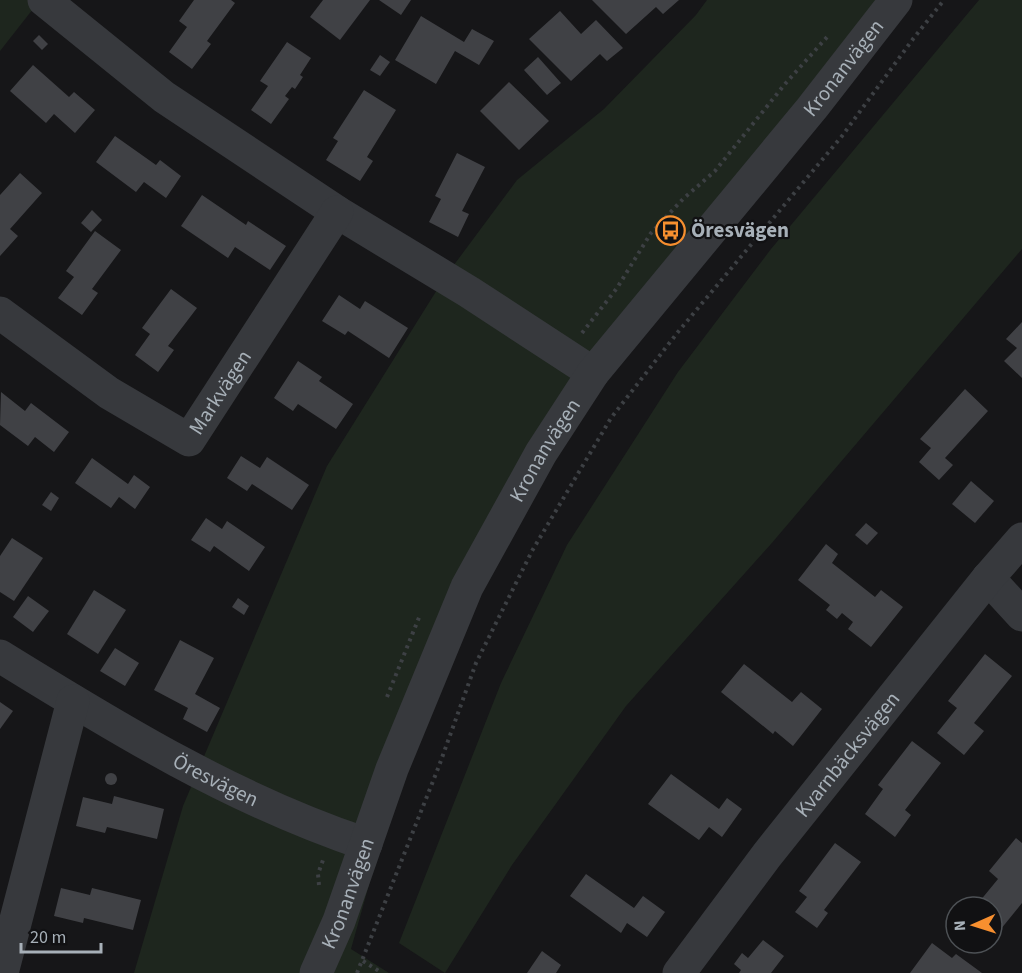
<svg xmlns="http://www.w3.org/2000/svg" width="1022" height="973" font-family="'Source Sans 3',sans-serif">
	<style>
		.green { fill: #1e261e }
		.building { fill: #404145 }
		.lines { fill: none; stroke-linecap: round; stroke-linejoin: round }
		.path { stroke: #3d4044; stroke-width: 4; stroke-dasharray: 3 4.5; stroke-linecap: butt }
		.minor { stroke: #37393d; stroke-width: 33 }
		.labels { text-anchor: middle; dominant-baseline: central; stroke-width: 4.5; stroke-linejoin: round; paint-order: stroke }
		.street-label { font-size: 21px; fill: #a7b0b8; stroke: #111113 }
		.poi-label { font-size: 21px; font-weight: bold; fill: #a7b0b8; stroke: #111113; text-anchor: start }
	</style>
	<rect width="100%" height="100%" fill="#161618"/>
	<g class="green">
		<path d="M0,0H40L0,51Z"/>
		<path d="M707,0H892L600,364L421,699L351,949L389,973H134L183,806L327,466L445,277L517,180L604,109L696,15Z"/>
		<path d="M979,0H1022V249L771,544L626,706L512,865L445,973L399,943L501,683L567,545L678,372L771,249Z"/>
	</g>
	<g class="building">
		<path d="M194,0H231L235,3L207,41L211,44L192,69L169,52L187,27L179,21Z"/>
		<path d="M323,0H370L340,40L310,17Z"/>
		<path d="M379,0H411L401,15Z"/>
		<path d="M592,0H679L663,14L656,7L626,34Z"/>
		<path d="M560,11L581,34L596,20L623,48L607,61L600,54L571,81L529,39Z"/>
		<path d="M421,16L464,42L472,29L494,41L479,65L455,51L436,84L395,60Z"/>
		<path d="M39,35L48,44L42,50L33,41Z"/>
		<path d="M287,42L311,58L300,75L303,77L295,89L292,87L285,96L289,99L271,124L251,110L268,86L260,81Z"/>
		<path d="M380,55L390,62L380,76L370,70Z"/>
		<path d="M538,57L561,83L547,95L524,70Z"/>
		<path d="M33,65L69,97L74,92L95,110L75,133L54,114L46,123L10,91Z"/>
		<path d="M509,82L549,121L519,150L480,111Z"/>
		<path d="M364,90L396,110L367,157L373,161L360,181L326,160L338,141L333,138Z"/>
		<path d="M115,136L156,165L160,160L181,176L166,198L144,182L136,192L96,162Z"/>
		<path d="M457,153L485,167L462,211L469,214L458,237L429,222L441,199L435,196Z"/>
		<path d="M20,173L42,193L10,229L18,236L0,256V195Z"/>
		<path d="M202,195L246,225L248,221L286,246L270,270L235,247L228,258L181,226Z"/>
		<path d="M92,210L102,220L91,232L81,223Z"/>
		<path d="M95,231L121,250L92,289L98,293L82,315L58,298L74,277L66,271Z"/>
		<path d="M171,289L197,308L168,346L174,350L158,372L135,355L150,334L142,328Z"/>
		<path d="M339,295L360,309L365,301L408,328L389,358L348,331L345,335L322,321Z"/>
		<path d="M1022,322V378L1004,361L1017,348L1006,339Z"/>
		<path d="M298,361L322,377L319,381L353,404L336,429L298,404L293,411L274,398Z"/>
		<path d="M965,389L988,411L945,458L953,465L939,480L919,462L931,448L920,439Z"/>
		<path d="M1,392L25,411L31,403L69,432L54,452L35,437L28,446L0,425Z"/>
		<path d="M241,456L260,468L267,457L309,485L292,510L252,484L247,491L227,478Z"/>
		<path d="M92,458L128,484L134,475L150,487L135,509L119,497L111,508L75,483Z"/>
		<path d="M971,481L994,501L975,523L952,504Z"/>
		<path d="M51,492L59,498L51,511L42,505Z"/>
		<path d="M206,518L222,529L227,521L265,547L249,571L214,546L210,552L191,540Z"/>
		<path d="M866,523L878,533L867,545L855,535Z"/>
		<path d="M12,538L43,558L14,601L0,592V556Z"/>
		<path d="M826,544L838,554L832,563L875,597L881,590L903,607L871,647L848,629L853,622L842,613L837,619L826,610L830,605L798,580Z"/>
		<path d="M94,590L126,610L98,654L67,634Z"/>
		<path d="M28,596L49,611L33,632L13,617Z"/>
		<path d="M238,598L249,606L244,615L232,607Z"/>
		<path d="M180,640L214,658L195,694L220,708L207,732L183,719L188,708L154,690Z"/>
		<path d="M115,648L139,663L125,686L100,671Z"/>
		<path d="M985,654L1012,676L974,723L984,731L964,755L937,733L957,708L948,701Z"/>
		<path d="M744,664L792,702L801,692L822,709L793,746L775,731L773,734L721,692Z"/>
		<path d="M0,702L13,711L0,729Z"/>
		<path d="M912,741L941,763L905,810L911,815L895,837L865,814L883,789L878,785Z"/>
		<circle cx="111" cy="779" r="6"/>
		<path d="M671,774L719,809L727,798L742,809L722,837L709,827L699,840L648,804Z"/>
		<path d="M114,796L164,809L157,839L107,827L105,833L76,826L83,797L112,804Z"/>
		<path d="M1016,838L1022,843V903L992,940V907H975L998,879L989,871Z"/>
		<path d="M835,843L861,862L824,910L828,913L817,928L795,912L807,897L799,891Z"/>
		<path d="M586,874L634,908L643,896L665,912L647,937L627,923L621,933L570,896Z"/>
		<path d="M61,888L90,895L92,888L141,900L133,930L84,918L83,923L54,916Z"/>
		<path d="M763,940L784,956L771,973H739L741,970L734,964L742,953L748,958Z"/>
		<path d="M932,943L952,958L956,954L982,973H910Z"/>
		<path d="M542,951L561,965L556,973H527Z"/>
	</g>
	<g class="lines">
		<g class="path">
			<path d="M582,333L617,288L651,233L683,199L715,171L785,84L827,37"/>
			<path d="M387,697L420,615"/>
			<path d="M319,885L318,874L323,860"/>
			<path d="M363,961L382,973"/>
			<path d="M357,973L439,766L476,663L532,551L611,418L678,332L842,136L913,39L944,0"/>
		</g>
		<g class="minor">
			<path d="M44,0L164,97L337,212L469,292L593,373"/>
			<path id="s1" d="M0,313L109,393L189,440L337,212"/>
			<path d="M988,578L1022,615"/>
			<path id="s2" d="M0,656C118,729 234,800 366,844"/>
			<path d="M2,973L73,701"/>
			<path id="s3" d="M316,973L339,921L392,769L467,587L541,453L593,373L812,108L896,0"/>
			<path id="s4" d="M679,973L767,855L988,578L1022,539"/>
		</g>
	</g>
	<defs>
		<symbol id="bus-ring" viewBox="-11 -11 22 22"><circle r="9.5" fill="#111113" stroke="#f78f2f" stroke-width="1.5"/><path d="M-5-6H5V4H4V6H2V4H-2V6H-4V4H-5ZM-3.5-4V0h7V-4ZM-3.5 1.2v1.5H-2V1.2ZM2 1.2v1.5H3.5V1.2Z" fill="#f78f2f"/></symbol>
	</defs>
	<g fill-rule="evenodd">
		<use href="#bus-ring" x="654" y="214" width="33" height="33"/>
	</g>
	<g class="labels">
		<g class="street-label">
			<text stroke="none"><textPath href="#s3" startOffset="1058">Kronanvägen</textPath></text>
			<text stroke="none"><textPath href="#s1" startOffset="285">Markvägen</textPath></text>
			<text stroke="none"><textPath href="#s3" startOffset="572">Kronanvägen</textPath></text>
			<text stroke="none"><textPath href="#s4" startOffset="276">Kvarnbäcksvägen</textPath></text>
			<text stroke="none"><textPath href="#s2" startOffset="249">Öresvägen</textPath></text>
			<text stroke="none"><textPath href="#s3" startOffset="86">Kronanvägen</textPath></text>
		</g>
		<g class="poi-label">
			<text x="691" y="230">Öresvägen</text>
		</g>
	</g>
	<g transform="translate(974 925) rotate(267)"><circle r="28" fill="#111113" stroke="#4d5155" stroke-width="1.5"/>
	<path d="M0-4.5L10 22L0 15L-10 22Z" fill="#f78f2f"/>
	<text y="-9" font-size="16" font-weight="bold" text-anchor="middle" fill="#a7b0b8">N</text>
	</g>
	<path d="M21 943v9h80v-9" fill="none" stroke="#a7b0b8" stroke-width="3"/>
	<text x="30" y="943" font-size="18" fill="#a7b0b8" stroke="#111113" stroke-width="4.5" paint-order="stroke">20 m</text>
</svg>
